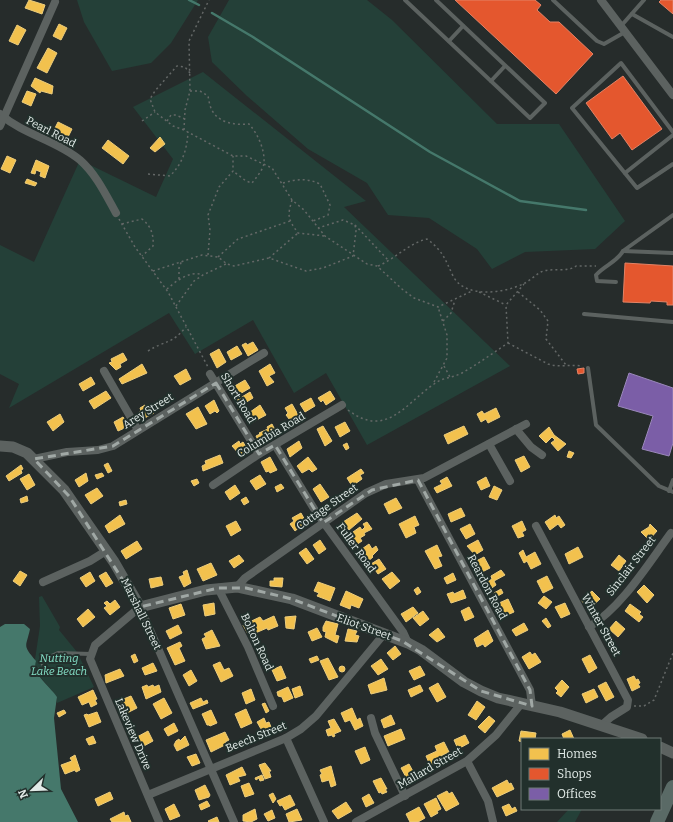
<svg xmlns="http://www.w3.org/2000/svg" width="673" height="822" font-family="Bitter,serif">
	<style>
		.green { fill: #244038 }
		.water { fill: #45786b }
		.homes { fill: #f2c14e; stroke: #edcd7c }
		.shops { fill: #e4572e; stroke: #e38366 }
		.offices { fill: #7b5ea7; stroke: #9a88ba }
		.lines { fill: none; stroke-linecap: round; stroke-linejoin: round }
		.stream { stroke: #45786b; stroke-width: 2.5 }
		.path { stroke: #646867; stroke-width: 1.5; stroke-dasharray: 2 3; stroke-linecap: butt }
		.lane { stroke: #5c6260; stroke-width: 4 }
		.street { stroke: #5c6260; stroke-width: 8 }
		.secondary { stroke: #5c6260; stroke-width: 11 }
		.highway { stroke: #5a6a66; stroke-width: 14 }
		.marked { fill: none; stroke: #a0a8a5; stroke-width: 3; stroke-dasharray: 8 5; stroke-linejoin: round }
		.labels { text-anchor: middle; dominant-baseline: central; stroke-width: 4; stroke-linejoin: round; paint-order: stroke }
		.street-label { font-size: 11px; fill: #e1eae7; stroke: #22302c }
		.park-label { font-size: 11px; font-style: italic; fill: #85e0c8; stroke: #22302c }
	</style>
	<rect width="100%" height="100%" fill="#262c2b"/>
	<g class="green">
		<path d="M77,0H198L171,43L151,63L112,71L84,22Z"/>
		<path d="M229,0H367L392,20L497,124H559L625,221L595,249L525,252L492,269L477,249L429,218L388,215L367,183L308,149L247,96L212,62L208,37Z"/>
		<path d="M203,72L366,201L344,207L510,366L367,445L326,373L294,393L253,320L195,354L169,313L9,408L19,384L0,374V245L34,262L80,160L156,197L173,159L133,107Z"/>
		<path d="M42,596L60,627L59,630L77,652L94,687L57,703V697L37,673L34,666L40,626L39,597Z"/>
		<path d="M569,809H582L575,822H557Z"/>
	</g>
	<path class="water" d="M5,624H24L30,629C26,648 22,644 36,661C31,674 51,687 57,697L54,718L61,789L78,822H0V627Z"/>
	<g class="homes">
		<path d="M29,0L45,5L42,14L25,8Z"/>
		<path d="M59,24L67,28L61,40L53,36Z"/>
		<path d="M17,25L26,30L18,45L9,41Z"/>
		<path d="M48,48L57,53L47,73L37,68Z"/>
		<path d="M35,78L53,86L52,94L41,91L40,93L31,86Z"/>
		<path d="M27,91L36,94L31,106L22,102Z"/>
		<path d="M58,122L72,129L68,137L54,130Z"/>
		<path d="M160,137L165,144L155,152L150,148Z"/>
		<path d="M108,140L129,156L123,164L102,148Z"/>
		<path d="M7,156L16,160L10,173L1,169Z"/>
		<path d="M36,160L49,166L45,178L40,176L41,172L36,170L35,174L31,173Z"/>
		<path d="M27,179L37,183L35,186L25,183Z"/>
		<path d="M253,342L258,350L248,356L242,345L246,343L247,345Z"/>
		<path d="M237,346L242,354L231,360L227,352Z"/>
		<path d="M219,349L226,362L217,368L210,354Z"/>
		<path d="M123,353L127,360L120,364L121,367L116,370L109,363L112,362L111,359Z"/>
		<path d="M142,364L147,373L122,384L119,379Z"/>
		<path d="M270,364L275,373L269,376L274,382L267,386L259,371Z"/>
		<path d="M186,369L191,379L180,385L174,376Z"/>
		<path d="M91,377L95,384L83,391L79,384Z"/>
		<path d="M245,380L250,388L238,395L233,387Z"/>
		<path d="M106,391L111,398L94,409L89,401Z"/>
		<path d="M330,391L335,399L326,405L323,400L321,402L318,398Z"/>
		<path d="M250,392L253,398L240,406L237,400Z"/>
		<path d="M311,398L315,406L305,412L300,404Z"/>
		<path d="M214,400L219,411L217,413L215,411L210,414L205,406Z"/>
		<path d="M292,404L301,420L293,424L286,415L288,413L285,408Z"/>
		<path d="M145,405L146,407L149,405L154,413L141,420L138,413L141,411L140,408Z"/>
		<path d="M260,405L266,415L251,423L246,415Z"/>
		<path d="M198,407L207,424L196,429L186,414Z"/>
		<path d="M496,408L500,417L488,423L486,419L481,422L477,414L482,411L484,414Z"/>
		<path d="M60,414L64,422L53,431L47,422Z"/>
		<path d="M123,417L129,426L118,431L114,422Z"/>
		<path d="M345,422L350,431L340,437L335,427Z"/>
		<path d="M272,424L275,430L259,442L256,436L260,434L259,433L268,429L267,427Z"/>
		<path d="M323,426L332,441L325,446L317,429Z"/>
		<path d="M464,426L468,434L448,444L444,435Z"/>
		<path d="M549,427L554,435L566,444L558,451L551,443L555,440L552,437L546,443L539,436Z"/>
		<path d="M239,441L240,444L243,442L248,450L240,455L232,446Z"/>
		<path d="M299,441L302,448L290,457L287,449Z"/>
		<path d="M347,443L349,448L346,450L343,445Z"/>
		<path d="M569,451L574,453L571,458L567,457Z"/>
		<path d="M220,455L223,463L203,471L202,466L206,464L205,461Z"/>
		<path d="M524,456L530,467L521,472L515,460Z"/>
		<path d="M270,457L277,470L270,473L269,471L266,472L261,462Z"/>
		<path d="M308,457L317,469L312,472L309,469L302,473L297,466Z"/>
		<path d="M108,463L112,471L108,473L104,465Z"/>
		<path d="M21,465L23,469L21,470L22,473L9,481L6,476Z"/>
		<path d="M361,469L364,473L360,475L362,479L352,486L347,478Z"/>
		<path d="M86,473L88,481L79,487L75,480Z"/>
		<path d="M102,473L104,476L97,479L95,475Z"/>
		<path d="M29,474L35,485L27,490L20,479Z"/>
		<path d="M260,475L266,484L256,490L250,481Z"/>
		<path d="M447,477L452,486L437,493L434,488L442,484L440,481Z"/>
		<path d="M486,477L490,486L481,490L477,482Z"/>
		<path d="M197,479L199,483L194,486L191,481Z"/>
		<path d="M281,484L284,488L277,492L275,487Z"/>
		<path d="M320,484L329,497L321,502L313,489Z"/>
		<path d="M235,485L240,493L230,500L225,492Z"/>
		<path d="M494,486L502,490L497,500L489,497Z"/>
		<path d="M97,488L103,496L91,504L85,495Z"/>
		<path d="M27,496L28,501L21,503L20,499Z"/>
		<path d="M246,497L249,502L244,505L241,500Z"/>
		<path d="M396,498L402,508L389,514L384,504Z"/>
		<path d="M126,500L127,504L120,506L119,502Z"/>
		<path d="M461,508L465,516L451,522L448,514Z"/>
		<path d="M301,513L306,522L295,531L290,524L294,521L292,518Z"/>
		<path d="M357,513L362,519L349,530L343,522Z"/>
		<path d="M120,515L125,524L109,533L105,526Z"/>
		<path d="M555,515L556,518L559,516L565,525L561,528L558,524L550,530L545,522Z"/>
		<path d="M415,516L419,525L414,527L416,533L406,538L399,524Z"/>
		<path d="M236,521L241,530L231,536L226,526Z"/>
		<path d="M522,521L526,530L522,532L524,536L518,538L512,526Z"/>
		<path d="M367,522L372,529L364,533L365,535L360,538L362,541L353,547L346,537L360,527L362,530L365,527L363,524Z"/>
		<path d="M470,524L475,534L466,539L460,529Z"/>
		<path d="M650,524L657,531L649,540L641,532L649,527Z"/>
		<path d="M320,540L326,549L319,554L313,545Z"/>
		<path d="M478,540L483,550L475,555L467,546Z"/>
		<path d="M137,541L142,549L126,559L121,551Z"/>
		<path d="M369,544L372,549L376,546L378,550L372,556L373,557L367,562L359,551Z"/>
		<path d="M437,545L442,556L438,557L442,566L435,569L425,551Z"/>
		<path d="M578,547L583,557L569,564L565,554Z"/>
		<path d="M306,548L314,559L307,564L299,553Z"/>
		<path d="M523,550L526,557L535,552L541,564L531,569L527,561L524,563L519,553Z"/>
		<path d="M239,555L244,561L234,568L229,561Z"/>
		<path d="M619,555L626,561L619,571L611,565Z"/>
		<path d="M484,557L490,568L482,572L476,561Z"/>
		<path d="M379,559L386,569L378,574L371,564Z"/>
		<path d="M211,563L217,575L203,581L197,569Z"/>
		<path d="M187,570L191,583L184,587L179,577L184,575L183,572Z"/>
		<path d="M501,570L505,575L494,581L496,585L489,590L485,583L492,579L491,576Z"/>
		<path d="M20,571L27,575L20,586L13,581Z"/>
		<path d="M90,572L95,581L86,587L80,578Z"/>
		<path d="M106,572L113,583L106,587L99,576Z"/>
		<path d="M392,572L400,581L390,589L382,579Z"/>
		<path d="M453,573L456,580L447,584L444,578Z"/>
		<path d="M547,576L553,588L543,593L537,581Z"/>
		<path d="M161,577L163,585L151,588L149,579Z"/>
		<path d="M274,578H283L282,587L270,586V581H274Z"/>
		<path d="M318,582L335,588L330,601L317,596L319,593L314,591Z"/>
		<path d="M644,585L654,595L647,603L637,592Z"/>
		<path d="M418,587L421,592L417,595L414,590Z"/>
		<path d="M501,589L503,593L496,597L494,593Z"/>
		<path d="M463,590L466,598L451,603L447,594L453,592L454,594Z"/>
		<path d="M346,591L363,599L359,608L351,605L350,609L340,605Z"/>
		<path d="M592,591L600,599L589,609L581,600Z"/>
		<path d="M544,596L552,602L546,609L538,603Z"/>
		<path d="M508,599L514,612L505,616L499,603Z"/>
		<path d="M115,600L120,607L110,615L104,608L107,606L104,603L107,601L110,604Z"/>
		<path d="M214,603L215,614L205,616L203,605Z"/>
		<path d="M565,603L570,614L561,618L555,607Z"/>
		<path d="M181,604L185,615L173,619L169,608Z"/>
		<path d="M630,604L641,612L639,614L643,617L639,622L625,611Z"/>
		<path d="M413,607L418,613L406,622L401,614Z"/>
		<path d="M469,607L474,617L465,621L461,611Z"/>
		<path d="M88,609L95,617L83,627L77,619Z"/>
		<path d="M423,611L429,619L420,626L413,618Z"/>
		<path d="M274,616L278,626L268,630L267,628L253,634L252,632L248,634L243,625L260,617L263,621Z"/>
		<path d="M296,616L294,629L286,628L285,617Z"/>
		<path d="M546,618L551,626L548,628L542,621Z"/>
		<path d="M326,621L338,624L335,635L339,636L337,643L325,637L326,632L323,631V627Z"/>
		<path d="M616,621L625,629L618,637L609,629Z"/>
		<path d="M524,623L528,630L516,636L512,630Z"/>
		<path d="M178,625L182,633L170,639L166,631Z"/>
		<path d="M317,628L322,637L312,641L308,632Z"/>
		<path d="M438,628L445,637L437,642L429,635Z"/>
		<path d="M348,629L357,631L355,635L359,636L357,642L345,641Z"/>
		<path d="M212,630L220,646L206,649L202,639L206,637L204,634Z"/>
		<path d="M488,630L493,641L485,647L483,644L477,647L474,639Z"/>
		<path d="M180,642L182,646L179,648L185,661L175,665L167,648Z"/>
		<path d="M395,646L401,654L393,660L387,653Z"/>
		<path d="M530,652L532,655L535,653L541,662L529,669L522,657Z"/>
		<path d="M135,654L138,661L134,663L131,656Z"/>
		<path d="M590,655L597,668L589,673L582,659Z"/>
		<path d="M317,656L319,660L311,663L309,659Z"/>
		<path d="M328,658L338,677L329,680L320,661Z"/>
		<path d="M381,659L388,669L378,675L371,666Z"/>
		<path d="M220,662L224,670L229,668L233,676L221,682L213,665Z"/>
		<path d="M153,663L157,671L145,675L142,668Z"/>
		<circle cx="342" cy="669" r="3"/>
		<path d="M281,666L286,678L277,681L272,670Z"/>
		<path d="M420,666L425,675L414,680L409,671Z"/>
		<path d="M120,669L124,676L106,683L105,675Z"/>
		<path d="M191,670L197,681L189,686L183,675Z"/>
		<path d="M634,676L636,680L638,679L640,683L638,684L640,687L632,691L627,679Z"/>
		<path d="M384,678L387,690L371,694L368,685Z"/>
		<path d="M562,680L569,687L561,697L556,693L558,691L555,688Z"/>
		<path d="M606,682L614,697L606,701L598,686Z"/>
		<path d="M438,683L446,697L437,702L429,688Z"/>
		<path d="M147,685L148,687L153,685L154,687L159,685L161,692L146,699L142,687Z"/>
		<path d="M420,685L423,691L411,697L408,690Z"/>
		<path d="M300,686L303,695L295,698L292,689Z"/>
		<path d="M288,687L293,698L284,702L282,697L278,696L277,692Z"/>
		<path d="M251,689L255,700L246,704L242,693Z"/>
		<path d="M594,689L598,697L586,703L582,694Z"/>
		<path d="M93,690L97,699L95,700L97,704L91,707L89,702L82,705L78,697Z"/>
		<path d="M131,696L137,708L127,713L121,700Z"/>
		<path d="M164,698L172,713L161,719L153,704Z"/>
		<path d="M201,698L203,702L207,700L208,703L193,709L190,703Z"/>
		<path d="M477,701L485,707L476,720L468,715Z"/>
		<path d="M265,703L269,711L266,713L262,704Z"/>
		<path d="M352,708L357,720L360,718L363,726L355,730L350,720L345,722L341,713Z"/>
		<path d="M246,709L252,723L241,728L235,714Z"/>
		<path d="M64,710L66,713L59,717L57,713Z"/>
		<path d="M211,710L217,723L210,726L209,725H207L202,714Z"/>
		<path d="M97,712L101,722L89,727L84,715L87,714L88,715Z"/>
		<path d="M391,715L395,724L384,728L381,720Z"/>
		<path d="M489,716L495,721L485,733L478,727Z"/>
		<path d="M264,718L266,723L269,722L273,732L265,736L257,722Z"/>
		<path d="M334,719L341,731L334,734L335,736L333,737L332,735L328,736L326,730L331,728L328,721Z"/>
		<path d="M174,723L178,731L168,736L164,729Z"/>
		<path d="M401,729L405,739L388,746L384,736Z"/>
		<path d="M570,730L574,739H564L562,734Z"/>
		<path d="M148,731L153,741L142,747L137,737Z"/>
		<path d="M521,731L536,733L535,739H522V742L519,741Z"/>
		<path d="M225,732L229,740L225,742L227,744L211,752L206,740Z"/>
		<path d="M465,735L469,743L458,749L454,740Z"/>
		<path d="M93,736L96,743L89,745L86,739Z"/>
		<path d="M185,736L189,745L177,751L174,745L176,741L179,739L180,741Z"/>
		<path d="M444,742L449,752L441,756L442,759L430,765L426,756L437,751L435,746Z"/>
		<path d="M365,747L370,760L361,764L355,751Z"/>
		<path d="M196,754L200,763L192,766L187,757Z"/>
		<path d="M75,755L80,770L76,772L75,770L65,774L61,765L72,761L70,758Z"/>
		<path d="M265,763L271,771H269L271,777L265,779L259,765Z"/>
		<path d="M409,764L415,775L407,779L401,768Z"/>
		<path d="M331,766L336,785L331,787L329,780L322,782L320,775L322,774L320,770Z"/>
		<path d="M242,767L246,775L238,777L240,781L230,785L226,775Z"/>
		<path d="M262,775L264,780L260,781L259,778L256,780L255,778Z"/>
		<path d="M381,778L387,789H385L387,792L382,794L381,792L379,793L373,781Z"/>
		<path d="M507,780L509,784L511,783L514,789L497,797L492,788Z"/>
		<path d="M249,783L254,794L245,797L241,786Z"/>
		<path d="M205,785L210,795L209,797L199,800L195,790Z"/>
		<path d="M447,791L449,794L452,792L459,804L446,811L437,796Z"/>
		<path d="M110,792L113,799L98,806L95,799Z"/>
		<path d="M273,793L276,799L273,803L269,795Z"/>
		<path d="M369,794L374,803L366,807L362,798Z"/>
		<path d="M290,795L295,805L285,810L282,805L280,806L277,801Z"/>
		<path d="M436,798L441,809L437,811L438,813L431,817L424,804Z"/>
		<path d="M207,801L210,806L201,810L199,805Z"/>
		<path d="M346,802L352,811L338,819L332,811Z"/>
		<path d="M174,804L180,816L170,820L165,809Z"/>
		<path d="M509,804L512,809L515,807L517,811L506,816L502,807Z"/>
		<path d="M419,807L425,818L418,822H410L406,814Z"/>
		<path d="M255,809L257,819L251,822L243,821V815Z"/>
		<path d="M297,809L302,820L289,822L286,814Z"/>
		<path d="M272,810L275,818L268,821L264,814Z"/>
		<path d="M124,812L125,816L128,815L131,822H112L110,819Z"/>
		<path d="M217,817L219,822H209L208,821Z"/>
	</g>
	<g class="shops">
		<path d="M455,0H535L541,5L537,10L550,22H559L593,54L556,94Z"/>
		<path d="M661,0H673V14L659,2Z"/>
		<path d="M623,76L662,129L632,150L620,133L612,139L586,103Z"/>
		<path d="M625,263L673,266V305H667V302L651,301L650,303L623,302Z"/>
		<path d="M584,368V373L578,374L577,369Z"/>
	</g>
	<path class="offices" d="M629,373L673,388V443L669,456L642,449L653,416L618,406Z"/>
	<g class="lines">
		<g class="stream">
			<path d="M189,0L199,5"/>
			<path d="M212,13L253,37L430,152L520,201L586,210"/>
		</g>
		<g class="path">
			<path d="M190,73L185,67L177,66L155,91L150,99L155,112L173,126L184,130L233,156H246L272,168L292,200L304,210L325,236L367,264L377,266L402,289L414,298L438,307L472,291"/>
			<path d="M190,91H200L208,96C209,101 210,108 213,112C221,124 237,125 249,124C258,134 265,150 264,163C263,170 256,178 252,183L246,181L233,171"/>
			<path d="M142,121L155,112"/>
			<path d="M167,121L171,115H176L185,119"/>
			<path d="M184,130L185,110L190,91L189,41L209,0"/>
			<path d="M148,174L170,176C183,163 187,149 188,132"/>
			<path d="M283,183C296,179 308,178 320,184L330,205L328,215L313,221"/>
			<path d="M292,200C287,217 288,219 298,233L325,236"/>
			<path d="M119,219L135,247L168,292L208,367"/>
			<path d="M122,224L142,219C151,226 154,235 153,246L142,256"/>
			<path d="M355,225L389,261"/>
			<path d="M208,255L210,230L208,215L219,187L233,171V156"/>
			<path d="M218,257L238,239L290,221"/>
			<path d="M269,258L298,233"/>
			<path d="M378,266C395,259 409,243 427,239C443,251 445,259 453,276C465,299 504,293 523,284C530,281 535,275 541,272C552,267 567,273 576,266H596"/>
			<path d="M153,271L202,255L218,257L227,264L234,266L269,258L306,271L323,268L353,256L356,231L355,225L343,220L318,228"/>
			<path d="M179,279V268L182,260"/>
			<path d="M167,289C176,281 190,270 203,275"/>
			<path d="M479,292L506,305"/>
			<path d="M518,292L540,310L548,321L546,339L566,365"/>
			<path d="M176,306L194,281L203,275L226,264"/>
			<path d="M443,321L451,313L455,300"/>
			<path d="M508,343L548,364C559,368 571,364 582,366"/>
			<path d="M148,351C165,340 171,345 186,327"/>
			<path d="M444,366L450,377"/>
			<path d="M434,382L447,358V335L438,307"/>
			<path d="M348,410C386,439 405,404 434,384C443,377 453,378 462,373C478,364 493,353 508,343L506,305L524,284"/>
			<path d="M38,669L43,663"/>
			<path d="M634,706H644L654,700L673,653"/>
		</g>
		<g class="lane">
			<path d="M405,0L530,118L545,103L436,0"/>
			<path d="M553,0L597,41L604,44L625,32"/>
			<path d="M632,14L673,37"/>
			<path d="M621,26L644,0"/>
			<path d="M449,41L463,26"/>
			<path d="M491,81L505,66"/>
			<path d="M673,132L621,63L572,108L637,188L673,164"/>
			<path d="M625,173L673,135"/>
			<path d="M673,215L623,251L673,253"/>
			<path d="M616,282L597,281L596,275C605,265 617,262 623,251"/>
			<path d="M584,314L673,322"/>
			<path d="M588,368L596,425L659,486L673,492"/>
			<path d="M669,491L673,480"/>
			<path d="M47,658L58,653L91,654"/>
		</g>
		<g class="street">
			<path d="M601,0L673,95"/>
			<path d="M0,114C24,135 56,140 80,160C96,174 106,195 116,213"/>
			<path d="M0,126L55,2"/>
			<path d="M104,371L138,430"/>
			<path d="M210,374L259,454"/>
			<path d="M516,429L531,447L542,455"/>
			<path d="M489,444L510,481"/>
			<path d="M275,445L316,512L403,632L408,643"/>
			<path d="M34,459L67,452L98,450L113,446L264,353"/>
			<path d="M418,480L530,690L532,706"/>
			<path d="M213,485L259,454L342,405"/>
			<path d="M536,526L628,700L627,707L611,717L602,725"/>
			<path d="M43,582L90,561L106,551"/>
			<path d="M237,587L245,578L366,493L386,484L424,478L526,424"/>
			<path d="M218,588L248,647L273,706"/>
			<path d="M589,627C622,607 648,564 671,533"/>
			<path d="M371,718L375,733L405,796"/>
			<path d="M286,738L324,822"/>
			<path d="M467,761L488,801L493,822"/>
			<path d="M148,795L286,738L301,729L316,716L384,634"/>
			<path d="M159,822L90,659L95,645L140,607L234,822"/>
			<path d="M356,822L467,761L496,735L521,704"/>
		</g>
		<g class="secondary">
			<path d="M0,446L13,447L27,453L64,490L114,562L140,607L206,590L237,587L292,599L408,643L421,650L464,682L481,691L498,698L560,712L642,739"/>
			<path d="M660,747L673,753"/>
		</g>
		<path class="highway" d="M657,822L673,787"/>
	</g>
	<path class="marked" d="M216,383L259,454L275,445L323,523L372,490L418,480L530,690L532,706L481,691L402,641L292,599L246,588H218L140,607L69,496L34,459L113,446Z"/>
	<g class="labels">
		<g class="street-label">
			<text transform="translate(51 132) rotate(27)">Pearl Road</text>
			<text transform="translate(238 398) rotate(59)">Short Road</text>
			<text transform="translate(148 411) rotate(-32)">Arey Street</text>
			<text transform="translate(271 435) rotate(-31)">Columbia Road</text>
			<text transform="translate(327 507) rotate(-35)">Cottage Street</text>
			<text transform="translate(356 548) rotate(54)">Fuller Road</text>
			<text transform="translate(631 566) rotate(-52)">Sinclair Street</text>
			<text transform="translate(487 587) rotate(62)">Reardon Road</text>
			<text transform="translate(141 614) rotate(64)">Marshall Street</text>
			<text transform="translate(601 625) rotate(61)">Winter Street</text>
			<text transform="translate(364 627) rotate(20)">Eliot Street</text>
			<text transform="translate(257 642) rotate(65)">Bolton Road</text>
			<text transform="translate(133 734) rotate(67)">Lakeview Drive</text>
			<text transform="translate(256 737) rotate(-22)">Beech Street</text>
			<text transform="translate(430 768) rotate(-30)">Mallard Street</text>
		</g>
		<g class="park-label">
			<text x="59" y="658">Nutting<tspan x="59" dy="13">Lake Beach</tspan></text>
		</g>
	</g>
	<rect x="521" y="738" width="140" height="72" fill="#22302c" stroke="#6e7a77"/>
	<rect x="529" y="748" width="20" height="12" fill="#f2c14e" stroke="#6e7a77"/>
	<text x="557" y="758" font-size="12" fill="#e1eae7">Homes</text>
	<rect x="529" y="768" width="20" height="12" fill="#e4572e" stroke="#6e7a77"/>
	<text x="557" y="778" font-size="12" fill="#e1eae7">Shops</text>
	<rect x="529" y="788" width="20" height="12" fill="#7b5ea7" stroke="#6e7a77"/>
	<text x="557" y="798" font-size="12" fill="#e1eae7">Offices</text>
	<g transform="translate(32 790) rotate(247)" stroke="#22302c" stroke-width="3" paint-order="stroke">
	<path d="M0-3L7 15L0 10L-7 15Z" fill="#e1eae7"/>
	<text y="-6" font-size="11" font-weight="bold" text-anchor="middle" fill="#e1eae7">N</text>
	</g>
</svg>
